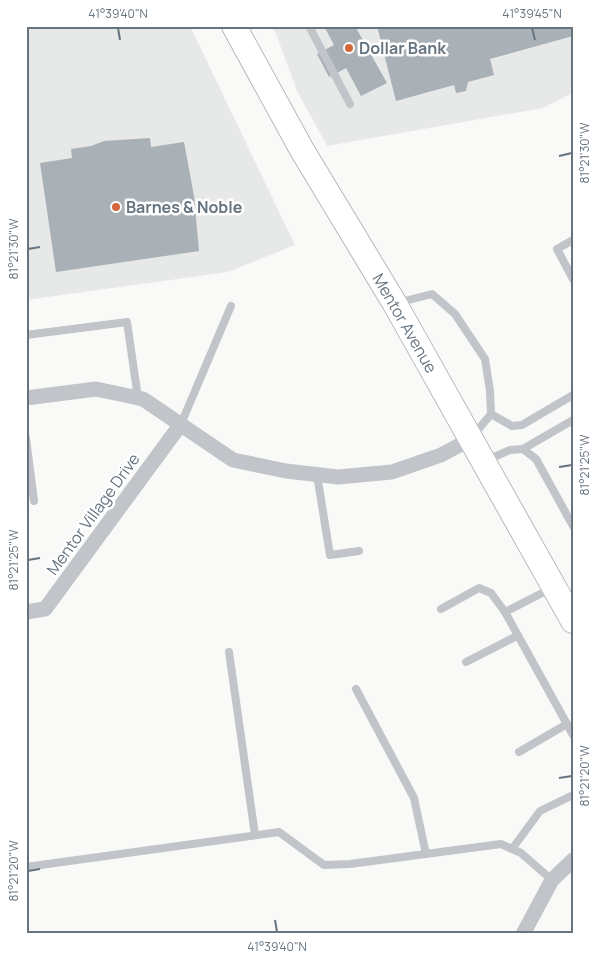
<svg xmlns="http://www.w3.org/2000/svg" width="599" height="960" font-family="Manrope,sans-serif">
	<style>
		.built { fill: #e7e8e8 }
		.building { fill: #a9b0b6 }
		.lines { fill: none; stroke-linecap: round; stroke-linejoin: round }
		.primary-casing { stroke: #b5b9bd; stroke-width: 26 }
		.lane { stroke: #c1c5c9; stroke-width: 8 }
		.street { stroke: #c1c5c9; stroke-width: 15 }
		.primary { stroke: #fff; stroke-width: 24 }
		.ticks { fill: none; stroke: #667480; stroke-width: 2 }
		.poi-dot { fill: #d6663b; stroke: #fff; stroke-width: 2 }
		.labels { text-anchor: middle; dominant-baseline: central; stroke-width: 5; stroke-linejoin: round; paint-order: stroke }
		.poi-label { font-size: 16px; font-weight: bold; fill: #667480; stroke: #fff; text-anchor: start }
		.street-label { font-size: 16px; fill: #667480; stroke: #fff }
		.neatline { fill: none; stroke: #667480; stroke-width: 2 }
		.ticks-label { font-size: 12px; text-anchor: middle; fill: #667480 }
	</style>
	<rect width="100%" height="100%" fill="#f9f9f8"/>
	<g class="built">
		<path d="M26,26H190L295,245L228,272L26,300Z"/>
		<path d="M271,26H573V93L543,108L327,146L297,91L276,34Z"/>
	</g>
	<g class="building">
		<path d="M324,26H355L387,83L361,96L346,68L329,77L317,54L334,45Z"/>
		<path d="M377,26H573V36L490,59L494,75L468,82L466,91L456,93L454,85L396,101Z"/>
		<path d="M150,138L151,147L184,142L194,196L199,251L56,272L40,163L72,158L71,149L91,146L104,141Z"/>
	</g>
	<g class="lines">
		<defs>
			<path id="primary" d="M234,26L302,150L395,304L573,621"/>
		</defs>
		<use href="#primary" class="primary-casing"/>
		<g class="lane">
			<path d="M309,26L350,104"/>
			<path d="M573,240L557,249L573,279"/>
			<path d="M397,303L432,294L455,314L485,359L490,391L491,414L472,437"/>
			<path d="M26,335L127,322L138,398"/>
			<path d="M491,414L512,426L522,425L573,395"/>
			<path d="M181,424L231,306"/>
			<path d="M26,438L34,501"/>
			<path d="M523,449L573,420"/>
			<path d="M485,461L510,450L523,449L536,459L573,526"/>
			<path d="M317,475L330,555L359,551"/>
			<path d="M552,588L505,612L573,735"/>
			<path d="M441,609L479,588L491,593L505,612"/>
			<path d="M229,652L255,835"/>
			<path d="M466,662L517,636"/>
			<path d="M356,689L414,798L426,854"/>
			<path d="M519,752L567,724"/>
			<path d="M512,849L540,811L573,795"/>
			<path d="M26,867L279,832L324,865L350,864L501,844L521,853L552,880"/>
		</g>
		<g class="street">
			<path d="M26,398L96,389L143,399L233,460L286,471L338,477L392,472L441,455L471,439"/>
			<path d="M26,612L45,609L181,424"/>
			<path d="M523,934L552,880L573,860"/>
		</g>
		<use href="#primary" class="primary"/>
	</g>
	<path class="ticks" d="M118,28L120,40M532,28L535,40M559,156L572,153M28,249L40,247M559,467L572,465M28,560L40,558M559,778L572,776M28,871L40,869M275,920L277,932"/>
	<g class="poi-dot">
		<circle cx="349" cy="48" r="5"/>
		<circle cx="116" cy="207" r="5"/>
	</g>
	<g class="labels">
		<g class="poi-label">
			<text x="359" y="48">Dollar Bank</text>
			<text x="126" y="207">Barnes &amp; Noble</text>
		</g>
		<g class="street-label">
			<text transform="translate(405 323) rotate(60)">Mentor Avenue</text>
			<text transform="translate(93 514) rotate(-54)">Mentor Village Drive</text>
		</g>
	</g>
	<rect width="599" height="960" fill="none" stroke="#ffffff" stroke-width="55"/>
	<rect x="28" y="28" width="544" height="904" class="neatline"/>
	<g class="ticks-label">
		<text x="118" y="18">41°39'40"N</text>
		<text x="532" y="18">41°39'45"N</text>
		<text transform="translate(585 153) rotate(-90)" y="4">81°21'30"W</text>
		<text transform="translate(14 249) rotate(-90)" y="4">81°21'30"W</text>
		<text transform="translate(585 465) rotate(-90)" y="4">81°21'25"W</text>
		<text transform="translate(14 560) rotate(-90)" y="4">81°21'25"W</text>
		<text transform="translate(585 776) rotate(-90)" y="4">81°21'20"W</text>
		<text transform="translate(14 871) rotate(-90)" y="4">81°21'20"W</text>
		<text x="277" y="951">41°39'40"N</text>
	</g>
</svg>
